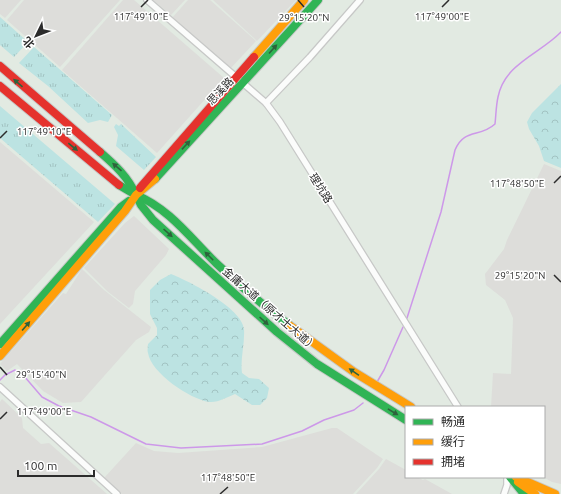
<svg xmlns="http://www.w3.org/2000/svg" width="561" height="494" font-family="Ubuntu,'Noto Sans SC',sans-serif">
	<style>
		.industrial { fill: #ddddda }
		.grass { fill: url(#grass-tufts) }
		.forest { fill: url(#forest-crowns) }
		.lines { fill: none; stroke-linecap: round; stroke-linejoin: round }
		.stream { stroke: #cd98e9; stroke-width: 1.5 }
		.street-casing { stroke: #c7c8c7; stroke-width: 8 }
		.fast-casing { stroke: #c7c8c7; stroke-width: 10 }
		.slow-casing { stroke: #c7c8c7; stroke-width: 10 }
		.jam-casing { stroke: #c7c8c7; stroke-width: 10 }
		.street { stroke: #fbfcfb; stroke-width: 5.5 }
		.fast { stroke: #30b455; stroke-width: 8 }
		.slow { stroke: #ff9f0a; stroke-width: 8 }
		.jam { stroke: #e5322d; stroke-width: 8 }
		.oneway { fill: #2e623c }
		.ticks { fill: none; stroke: #2c2c2c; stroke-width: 1.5 }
		.labels { text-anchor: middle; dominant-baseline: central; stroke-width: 3; stroke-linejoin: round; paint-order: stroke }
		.street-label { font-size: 11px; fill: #2c2c2c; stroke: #fff }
		.ticks-label { font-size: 10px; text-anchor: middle; fill: #2c2c2c; stroke: #fff; stroke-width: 3; stroke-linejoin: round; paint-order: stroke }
	</style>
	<defs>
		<pattern id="grass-tufts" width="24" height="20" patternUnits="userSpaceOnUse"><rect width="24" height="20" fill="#bce3e2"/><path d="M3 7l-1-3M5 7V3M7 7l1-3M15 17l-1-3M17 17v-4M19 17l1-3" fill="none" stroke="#a2c3c2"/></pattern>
		<pattern id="forest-crowns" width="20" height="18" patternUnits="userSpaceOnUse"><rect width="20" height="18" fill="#bce3e2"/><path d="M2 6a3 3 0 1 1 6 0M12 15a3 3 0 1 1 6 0" fill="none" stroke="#a2c3c2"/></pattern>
	</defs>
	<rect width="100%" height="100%" fill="#e2eae2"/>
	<g class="industrial">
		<path d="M0,0H21L5,18L0,14Z"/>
		<path d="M24,0H120L60,67L7,20Z"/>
		<path d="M123,0H134L224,78L157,153L62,70Z"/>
		<path d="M153,0H185L171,15Z"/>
		<path d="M188,0H210L256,41L229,70L172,18Z"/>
		<path d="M213,0H296L257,41Z"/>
		<path d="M0,142L94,222L0,324Z"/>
		<path d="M544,164L561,171V484L552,482L543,477L544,407H491L493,373L511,374L513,318L505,300L486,285L485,274L504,249L507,240Z"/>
		<path d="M134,216L169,249L166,255L135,291L133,304L129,308L107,291L84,268L125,223Z"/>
		<path d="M82,269L104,290L151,327L149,332L136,340L81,402L63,403L43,391L17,364L7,371L0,364L63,293L66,294Z"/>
		<path d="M2,399L22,418L23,428L41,444L49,443L107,494H0V402Z"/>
		<path d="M332,428H337L383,459L377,468L353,494H122L104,478L136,443L154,451L178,453L262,447Z"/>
		<path d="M386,459L406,470V477H417L423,480L425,479L452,494H356L379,469Z"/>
	</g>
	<g class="grass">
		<path d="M0,17L28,42L14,57L0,45Z"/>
		<path d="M34,47L112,115L108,122L100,120L88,123L48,86L19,63Z"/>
		<path d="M0,106L115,204L98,222L0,138Z"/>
		<path d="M116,124L119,126L121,124L156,157L144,170L116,146L118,135L114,127Z"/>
	</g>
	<g class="forest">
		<path d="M561,84V168L544,161L539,146L529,129L527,122L532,113Z"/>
		<path d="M171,274C189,281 242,308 244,329C245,344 240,359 242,373L249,378L259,379L269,388L267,398L260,405H252L235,394C227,397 218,403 209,402C190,399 151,373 148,353C147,350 148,347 148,344L157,335V328L150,314V290L160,280Z"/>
	</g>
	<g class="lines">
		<g class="stream">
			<path d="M407,318L441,212L455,150C464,128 480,138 495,124C496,115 496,106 498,97C505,63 540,54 561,32"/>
			<path d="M0,380L5,375L15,370L24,376L42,397L59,406L91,417L146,444L181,448L262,444L302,431L324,420L354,410L363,403"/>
			<path d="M377,382L384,370L403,327"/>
		</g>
		<defs>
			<g id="street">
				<path d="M147,0L266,103L280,122L458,407"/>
				<path d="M266,103L310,57L360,0"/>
				<path d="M0,387L117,494"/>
				<path d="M504,494L507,485V477"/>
			</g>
			<g id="fast">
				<path d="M100,152C115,165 128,177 136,195C170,209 191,239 217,264C239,285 264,306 289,325"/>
				<path d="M155,179L318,0"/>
				<path d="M119,185L136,195L141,205L153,220L277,332L317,364L406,420"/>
				<path d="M0,344L121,207L129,201"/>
				<path d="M510,477L524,494"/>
			</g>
			<g id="slow">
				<path d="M254,57L304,0"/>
				<path d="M289,325L354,372L411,407"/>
				<path d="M0,356L125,211L136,195L155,179"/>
				<path d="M516,477L555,494"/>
				<path d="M518,482L535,494"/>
			</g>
			<g id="jam">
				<path d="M0,66L100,152"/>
				<path d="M0,86L119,185"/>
				<path d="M140,188L254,57"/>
			</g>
		</defs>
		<use href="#street" class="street-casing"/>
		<use href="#fast" class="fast-casing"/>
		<use href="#slow" class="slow-casing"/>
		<use href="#jam" class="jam-casing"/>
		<use href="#street" class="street"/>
		<use href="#fast" class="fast"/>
		<use href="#slow" class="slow"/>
		<use href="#jam" class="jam"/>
	</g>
	<defs><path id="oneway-solid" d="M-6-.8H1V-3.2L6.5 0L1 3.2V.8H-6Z"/></defs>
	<g class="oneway">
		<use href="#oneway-solid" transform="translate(273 49) rotate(-48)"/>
		<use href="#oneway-solid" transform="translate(18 83) rotate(-139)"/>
		<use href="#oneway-solid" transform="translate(186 145) rotate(-47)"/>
		<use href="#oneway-solid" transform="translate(73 147) rotate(39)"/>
		<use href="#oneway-solid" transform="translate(117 167) rotate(-139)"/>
		<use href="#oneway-solid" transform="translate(168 233) rotate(42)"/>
		<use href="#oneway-solid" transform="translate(209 256) rotate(-135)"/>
		<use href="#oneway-solid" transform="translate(264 321) rotate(42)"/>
		<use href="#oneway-solid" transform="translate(26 326) rotate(-49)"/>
		<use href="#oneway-solid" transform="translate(354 372) rotate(-146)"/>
		<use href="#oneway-solid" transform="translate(393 412) rotate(31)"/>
	</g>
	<path class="ticks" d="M298,0L304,7M141,7L148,0M442,7L449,0M0,138L7,131M554,183L561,176M554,275L561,282M0,367L7,375M0,419L7,412M220,494L228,487"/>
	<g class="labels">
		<g class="street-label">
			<text transform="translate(220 91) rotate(-47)">思溪路</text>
			<text transform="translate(321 188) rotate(58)">理坑路</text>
			<text transform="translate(270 309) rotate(41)">金庸大道（原才士大道）</text>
		</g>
	</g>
	<g class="ticks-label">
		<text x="141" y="20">117°49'10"E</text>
		<text x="442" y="20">117°49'00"E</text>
		<text x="304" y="21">29°15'20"N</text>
		<text x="44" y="135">117°49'10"E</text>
		<text x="517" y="187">117°48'50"E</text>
		<text x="520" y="279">29°15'20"N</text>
		<text x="41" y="378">29°15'40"N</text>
		<text x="44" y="415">117°49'00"E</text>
		<text x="228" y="481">117°48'50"E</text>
	</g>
	<rect x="405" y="406" width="140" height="72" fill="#ffffff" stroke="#ababab"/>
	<rect x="413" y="419" width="20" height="6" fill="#30b455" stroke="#ababab"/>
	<text x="441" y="426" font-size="12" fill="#2c2c2c">畅通</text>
	<rect x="413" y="439" width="20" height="6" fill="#ff9f0a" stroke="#ababab"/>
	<text x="441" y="446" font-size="12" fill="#2c2c2c">缓行</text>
	<rect x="413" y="459" width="20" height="6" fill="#e5322d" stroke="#ababab"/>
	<text x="441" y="466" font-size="12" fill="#2c2c2c">拥堵</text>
	<g transform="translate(36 36) rotate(227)" stroke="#ffffff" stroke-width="3" paint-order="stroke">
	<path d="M0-3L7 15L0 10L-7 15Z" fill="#2c2c2c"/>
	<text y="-6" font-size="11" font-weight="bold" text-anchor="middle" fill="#2c2c2c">北</text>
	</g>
	<path d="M18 470v6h76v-6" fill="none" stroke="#2c2c2c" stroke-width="2"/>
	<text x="24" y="470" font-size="12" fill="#2c2c2c" stroke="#ffffff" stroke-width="3" paint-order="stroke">100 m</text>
</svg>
